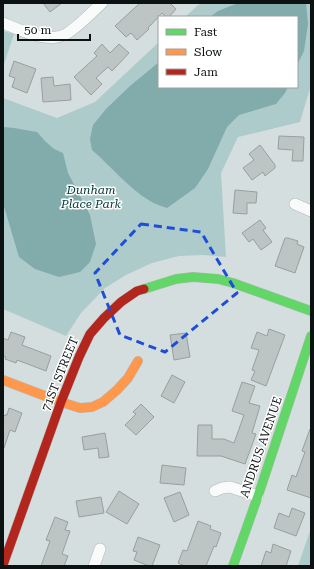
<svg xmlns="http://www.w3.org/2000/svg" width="314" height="569" font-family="'Roboto Serif',serif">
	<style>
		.green { fill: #adcbcb }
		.water { fill: #82abab }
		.building { fill: #bdc4c4; stroke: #989f9f }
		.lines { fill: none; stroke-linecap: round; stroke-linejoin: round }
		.street-casing { stroke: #b2b9b9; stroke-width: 12 }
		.fast-casing { stroke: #b2b9b9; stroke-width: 10 }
		.slow-casing { stroke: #b2b9b9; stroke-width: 10 }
		.jam-casing { stroke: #b2b9b9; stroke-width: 10 }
		.street { stroke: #f9fafa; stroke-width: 11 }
		.fast { stroke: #63d668; stroke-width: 9 }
		.slow { stroke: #ff974d; stroke-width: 9 }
		.jam { stroke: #b3261e; stroke-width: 9 }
		.marked { fill: none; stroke: #1d4ed8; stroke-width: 3; stroke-dasharray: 8 5; stroke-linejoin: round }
		.labels { text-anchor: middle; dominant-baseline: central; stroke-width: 3; stroke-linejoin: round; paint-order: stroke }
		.park-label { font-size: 12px; font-style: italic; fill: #003636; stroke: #fff }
		.street-label { font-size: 12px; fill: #0c1212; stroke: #fff }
	</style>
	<rect width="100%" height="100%" fill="#d5dede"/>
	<g class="green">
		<path d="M202,3H311V85L300,122L238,137L221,173L226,257L203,255L179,256L152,263L126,275L105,288L81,313L66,336L3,309V98L57,118L95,102L159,42V87H297V17H185L198,5Z"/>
		<path d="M3,31L14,34L3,67Z"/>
		<path d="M311,528V566H298Z"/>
	</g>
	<g class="water">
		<path d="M238,3H306L308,24L304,51L297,65V17H210L218,11Z"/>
		<path d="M159,62V87H288L285,93L276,104L239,115L227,127L208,169L195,188L167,208C161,206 155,204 150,201C128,188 111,166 92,150L90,139L93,125L106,109L130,86Z"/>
		<path d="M3,127L14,128L37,132L45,141L54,149L63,153L68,173L90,215L96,244L90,262L80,272L59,277L35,269L19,257L3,203Z"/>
	</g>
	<g class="building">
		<path d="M43,3H62L50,12Z"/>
		<path d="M140,3H170L176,9L169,17H166L162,13L148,28L149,29L137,40L131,33L126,37L115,26Z"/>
		<path d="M102,44L110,53L119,44L129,53L112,71L108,67L96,78L102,84L91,95L74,77L97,56L94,53Z"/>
		<path d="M14,61L36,69L27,93L12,87L15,78L9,76Z"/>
		<path d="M53,77L54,86L70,84L71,100L43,102L41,78Z"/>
		<path d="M279,136L304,137L303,161H292L293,150L278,149Z"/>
		<path d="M260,145L275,165V168L265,176L263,172L252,180L243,168L254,160L249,154Z"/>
		<path d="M235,190L257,192L256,203H247V214L233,213Z"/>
		<path d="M260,220L266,228L263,230L272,242L261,250L253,239L249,242L242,233Z"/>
		<path d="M285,238H288L298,241L297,244L304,247L295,273L275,266Z"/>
		<path d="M269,329L285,335L266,386L251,380L255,371L252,370L259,350L251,348L257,332L267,336Z"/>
		<path d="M11,332L25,337L22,345L51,356L46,371L17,360L16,363L5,359L6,357L3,356V338L8,340Z"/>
		<path d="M186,333L190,357L174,360L170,335Z"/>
		<path d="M172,375L185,382L174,403L161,396Z"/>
		<path d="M242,382L255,386L249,403L260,406L252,433L256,434L245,464L221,456H197L198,425H212V439H224L234,443L244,415L232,411Z"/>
		<path d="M141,404L154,417L136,435L125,425L136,414L133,412Z"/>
		<path d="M9,408L22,413L15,432L10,430L4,448H3V415L6,416V414L7,415Z"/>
		<path d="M310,429H311V498L287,490L292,475L296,477L305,452L302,451Z"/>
		<path d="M105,433L109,457L99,458L98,448L84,450L82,437Z"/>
		<path d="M162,465L186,468L184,485L160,483Z"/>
		<path d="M119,491L139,504L127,524L106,512Z"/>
		<path d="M180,492L189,515L174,522L164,498Z"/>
		<path d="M101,497L104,513L79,517L76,501Z"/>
		<path d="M292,508L305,513L296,536L274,528L279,513L289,517Z"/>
		<path d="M55,517L68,522L65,530L70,531L62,554L68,556L64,566H41L50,541L46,540Z"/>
		<path d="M198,521L211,526L210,529L221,533L216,547L214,546L206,566H185L178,563L183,550L187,551Z"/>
		<path d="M138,537L160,545L152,566H149L134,560L137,552L133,551Z"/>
		<path d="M273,544L291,551L286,566H261L266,551L271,553Z"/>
	</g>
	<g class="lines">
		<defs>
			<g id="street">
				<path d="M3,23C20,30 48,44 66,34C78,27 92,12 102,3"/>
				<path d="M295,204L311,211"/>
				<path d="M215,491L222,488L230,487L258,496"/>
				<path d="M94,566L100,549"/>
			</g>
			<g id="fast">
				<path d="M144,289L176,279L193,277L218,279L233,283L311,311"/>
				<path d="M233,566L258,496L311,336"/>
			</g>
			<path id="slow" d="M3,380L61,402L80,408L92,407L103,402L117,390L128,378L138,361"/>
			<path id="jam" d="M3,565L61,402L79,357L90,334L104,318L121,302L137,291L144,289"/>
		</defs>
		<use href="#street" class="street-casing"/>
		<use href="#fast" class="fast-casing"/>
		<use href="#slow" class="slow-casing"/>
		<use href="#jam" class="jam-casing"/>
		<use href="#street" class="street"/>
		<use href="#fast" class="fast"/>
		<use href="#slow" class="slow"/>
		<use href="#jam" class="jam"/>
	</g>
	<path class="marked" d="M141,224L201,232L237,293L165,352L120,335L95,273Z"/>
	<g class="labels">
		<g class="park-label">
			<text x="91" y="190">Dunham<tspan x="91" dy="14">Place Park</tspan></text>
		</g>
		<g class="street-label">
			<text transform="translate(60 374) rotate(-68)">71ST STREET</text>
			<text transform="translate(261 447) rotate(-71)">ANDRUS AVENUE</text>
		</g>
	</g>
	<rect width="314" height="569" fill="none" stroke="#0c1212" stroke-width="8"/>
	<rect x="158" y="16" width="140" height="72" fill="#ffffff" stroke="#9ea0a0"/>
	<rect x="166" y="29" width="20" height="6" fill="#63d668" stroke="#9ea0a0"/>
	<text x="194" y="36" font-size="12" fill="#0c1212">Fast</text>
	<rect x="166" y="49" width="20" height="6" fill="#ff974d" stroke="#9ea0a0"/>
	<text x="194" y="56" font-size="12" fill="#0c1212">Slow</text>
	<rect x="166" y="69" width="20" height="6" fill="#b3261e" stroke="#9ea0a0"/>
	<text x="194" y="76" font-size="12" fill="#0c1212">Jam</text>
	<path d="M18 34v6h72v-6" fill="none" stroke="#0c1212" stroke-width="2"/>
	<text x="24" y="34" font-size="12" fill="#0c1212" stroke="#ffffff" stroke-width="3" paint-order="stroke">50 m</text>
</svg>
